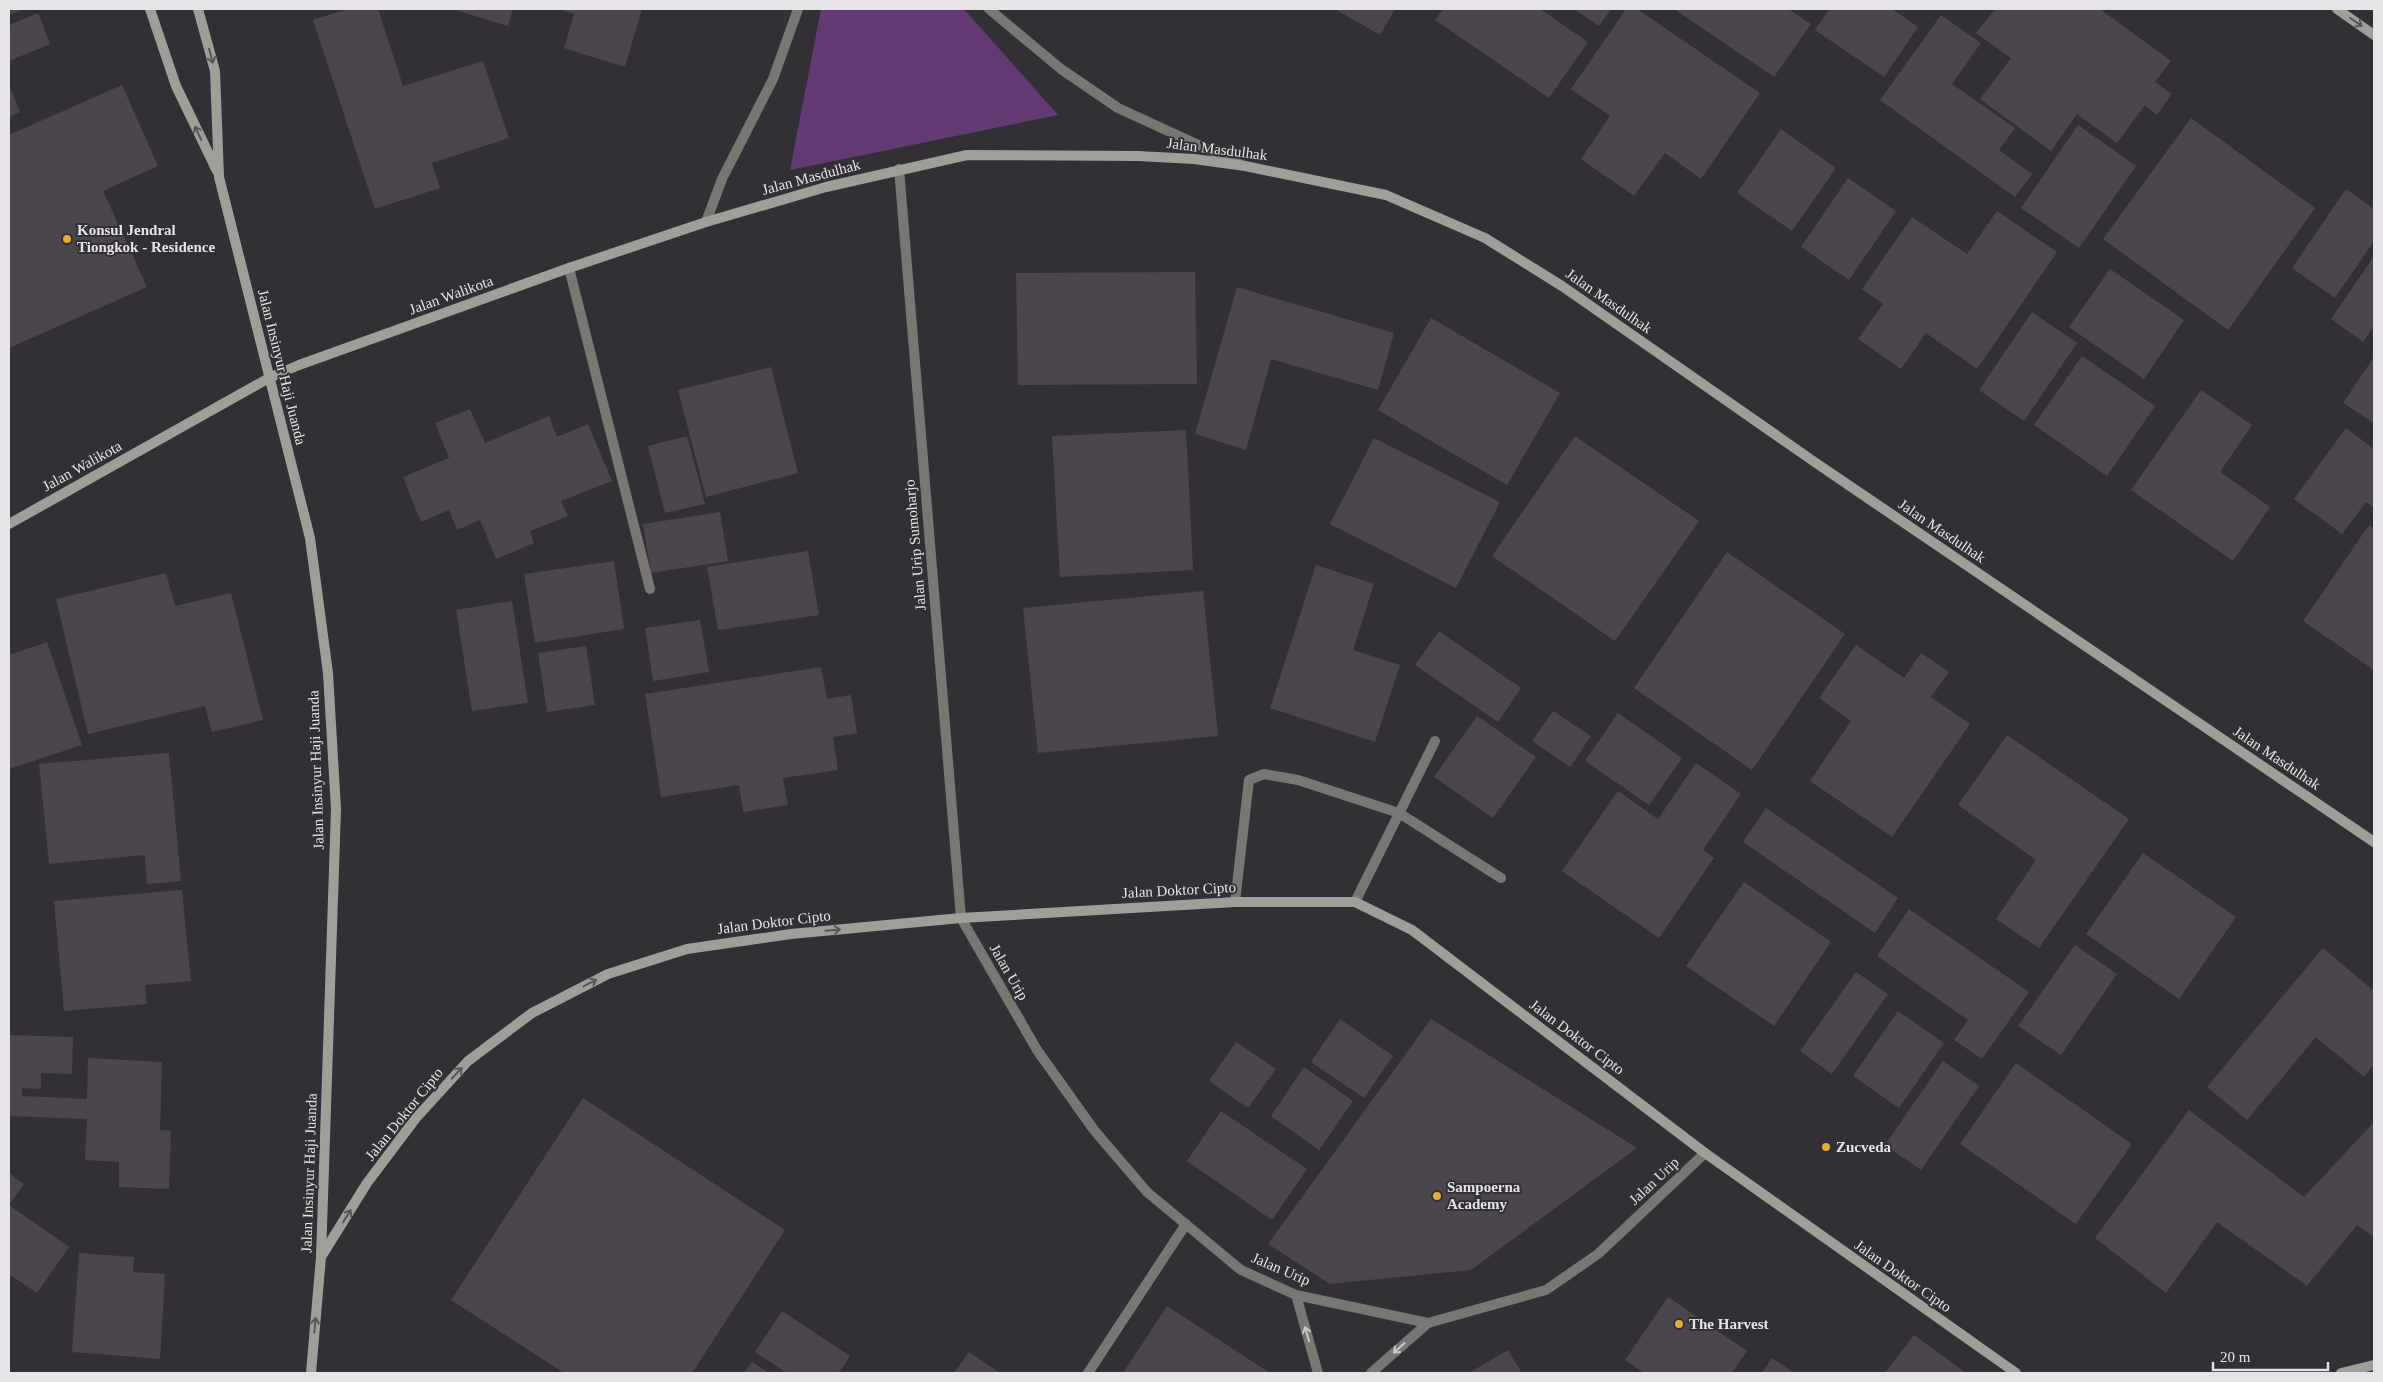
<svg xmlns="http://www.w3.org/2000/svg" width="2383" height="1382" font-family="'Times New Roman',serif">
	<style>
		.green { fill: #633a74 }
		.building { fill: #4a464c }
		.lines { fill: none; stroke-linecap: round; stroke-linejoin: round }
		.lane { stroke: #787774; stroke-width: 10 }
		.street { stroke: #787774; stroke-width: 10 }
		.secondary { stroke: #a09e99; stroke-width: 10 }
		.oneway { stroke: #595658 }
		.oneway2 { stroke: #cac9ca }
		.poi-dot { fill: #e4ae35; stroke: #333035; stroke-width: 2 }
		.labels { text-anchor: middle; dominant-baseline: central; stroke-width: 4; stroke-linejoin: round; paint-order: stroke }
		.street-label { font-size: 15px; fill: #e6e4e7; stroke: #333035 }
		.poi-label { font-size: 15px; font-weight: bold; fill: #e6e4e7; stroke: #333035; text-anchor: start }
	</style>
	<rect width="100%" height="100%" fill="#333035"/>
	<path class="green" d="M821,9H964L1058,115L790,170Z"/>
	<g class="building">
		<path d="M9,9H24L9,15Z"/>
		<path d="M348,9H378L403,86L483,61L509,138L432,163L440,188L375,209L313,20Z"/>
		<path d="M452,9H513L508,26Z"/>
		<path d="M558,9H642L625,67L564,48L574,14Z"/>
		<path d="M1335,9H1395L1380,35Z"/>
		<path d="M1443,9H1540L1588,42L1549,98L1435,20Z"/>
		<path d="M1574,9H1611L1599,26Z"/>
		<path d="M1626,9H1637L1760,93L1701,179L1665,153L1634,196L1581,159L1610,116L1571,89Z"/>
		<path d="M1674,9H1788L1811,24L1774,77Z"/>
		<path d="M1830,9H1892L1918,27L1884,77L1815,30Z"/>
		<path d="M1995,9H2100L2171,61L2155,82L2172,94L2157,115L2145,105L2117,143L2077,114L2051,151L1980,99L2011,58L1976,33Z"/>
		<path d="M38,13L50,44L9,61V25Z"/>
		<path d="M1941,15L1981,43L1952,84L2015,128L1999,150L2032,174L2015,197L1880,100Z"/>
		<path d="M9,85L20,112L9,117Z"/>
		<path d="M122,85L158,166L103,191L147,287L9,348V135Z"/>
		<path d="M2191,118L2315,208L2228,330L2103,239Z"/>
		<path d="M2078,125L2136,166L2079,248L2021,208Z"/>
		<path d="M1781,129L1836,168L1792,231L1737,193Z"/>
		<path d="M1848,178L1896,211L1849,280L1801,247Z"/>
		<path d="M2346,189L2374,209V241L2335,298L2292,268Z"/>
		<path d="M1997,211L2057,252L1977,369L1926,333L1901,369L1858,339L1883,304L1862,289L1912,217L1967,254Z"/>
		<path d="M2374,256V326L2363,342L2331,319Z"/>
		<path d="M2110,269L2184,320L2144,379L2069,327Z"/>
		<path d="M1195,272L1197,384L1018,385L1016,273Z"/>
		<path d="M1237,287L1394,333L1378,390L1271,359L1246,450L1195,434Z"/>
		<path d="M2032,312L2077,343L2024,421L1979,390Z"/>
		<path d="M1431,318L1560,393L1507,485L1378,410Z"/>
		<path d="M2082,356L2155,406L2107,476L2034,425Z"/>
		<path d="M2374,357V423L2343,403Z"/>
		<path d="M771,367L798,473L706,497L678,390Z"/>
		<path d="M2201,390L2252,425L2220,472L2270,507L2233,561L2131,490Z"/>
		<path d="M470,409L485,443L549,416L557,437L588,424L612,481L561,501L568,516L530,531L534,543L496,559L480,520L457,530L449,510L421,522L403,477L449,458L435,423Z"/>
		<path d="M2346,428L2374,449V508L2366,502L2342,534L2294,499Z"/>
		<path d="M1186,430L1193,570L1060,577L1052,436Z"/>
		<path d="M687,436L705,504L665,513L648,446Z"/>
		<path d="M1575,436L1699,521L1615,641L1492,556Z"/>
		<path d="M1374,438L1500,502L1456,588L1330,524Z"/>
		<path d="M720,512L728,561L651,573L643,524Z"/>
		<path d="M2369,525L2374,529V670L2303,621Z"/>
		<path d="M808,551L819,615L718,630L707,567Z"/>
		<path d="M1727,552L1845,634L1752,770L1634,688Z"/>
		<path d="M614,561L624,629L535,643L524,574Z"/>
		<path d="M1316,565L1374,584L1353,650L1400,665L1375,742L1270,708Z"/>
		<path d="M166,573L175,606L231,593L263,720L212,732L205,706L88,734L56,599Z"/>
		<path d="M1203,591L1218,736L1038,753L1023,608Z"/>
		<path d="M512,601L528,703L472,711L456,610Z"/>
		<path d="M700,620L709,672L653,681L645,628Z"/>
		<path d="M1439,631L1521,688L1498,722L1415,665Z"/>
		<path d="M47,642L82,745L9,769V655Z"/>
		<path d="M1856,645L1904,678L1921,653L1949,672L1931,697L1970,724L1892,837L1810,781L1851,721L1819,698Z"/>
		<path d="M586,646L595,705L547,712L538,653Z"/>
		<path d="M821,667L827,699L851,695L857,733L833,737L838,770L783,778L788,805L743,812L739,785L661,797L645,694Z"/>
		<path d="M1553,711L1591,736L1570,767L1532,741Z"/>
		<path d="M1618,713L1682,758L1649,805L1585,761Z"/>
		<path d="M1477,716L1536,757L1493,818L1434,777Z"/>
		<path d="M2007,735L2129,819L2039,948L1996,919L2036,860L1958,805Z"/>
		<path d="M169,753L181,881L147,884L145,855L49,864L39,764Z"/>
		<path d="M1696,763L1741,794L1703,850L1714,858L1659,938L1562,871L1618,791L1658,819Z"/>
		<path d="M1766,808L1898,898L1875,933L1743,842Z"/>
		<path d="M2143,853L2236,917L2179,999L2086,934Z"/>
		<path d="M1744,882L1831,942L1774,1026L1686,966Z"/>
		<path d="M182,890L191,981L145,985L147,1004L64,1011L54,901Z"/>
		<path d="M1909,909L2029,992L1982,1059L1954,1040L1968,1020L1877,956Z"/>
		<path d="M2075,945L2117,974L2061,1055L2018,1026Z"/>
		<path d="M2323,948L2374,991V1064L2364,1077L2316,1037L2247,1120L2207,1087Z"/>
		<path d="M1856,972L1888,994L1832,1074L1800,1051Z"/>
		<path d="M1898,1011L1944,1043L1899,1108L1853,1076Z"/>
		<path d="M1340,1019L1393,1056L1364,1098L1311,1062Z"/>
		<path d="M1431,1019L1637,1148L1471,1270L1330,1284L1268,1244Z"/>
		<path d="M9,1035L73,1037L72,1074L41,1073V1089L22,1088V1096L87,1099L88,1058L162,1062L160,1130L171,1131L169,1189L119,1187V1162L85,1160L87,1119L9,1116Z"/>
		<path d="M1236,1042L1276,1069L1248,1108L1209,1081Z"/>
		<path d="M1943,1061L1979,1086L1921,1170L1885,1145Z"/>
		<path d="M2016,1063L2132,1144L2076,1224L1960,1144Z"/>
		<path d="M1304,1067L1353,1101L1319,1150L1271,1116Z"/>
		<path d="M583,1098L785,1230L692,1373H564L451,1300Z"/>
		<path d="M2189,1110L2304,1197L2374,1122V1237L2357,1225L2307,1286L2217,1222L2166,1293L2095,1238Z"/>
		<path d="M1221,1111L1307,1169L1272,1220L1187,1161Z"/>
		<path d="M9,1173L24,1184L9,1205L69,1247L37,1293L9,1274Z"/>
		<path d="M79,1253L134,1257L133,1272L165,1274L160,1359L72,1352Z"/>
		<path d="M1668,1297L1747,1351L1732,1373H1644L1625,1360Z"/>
		<path d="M1167,1306L1270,1373H1123Z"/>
		<path d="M782,1311L850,1356L839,1373H787L755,1352Z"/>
		<path d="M1914,1335L1966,1373H1885Z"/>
		<path d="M1508,1350L1522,1373H1469Z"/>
		<path d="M969,1352L1000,1373H954Z"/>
		<path d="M1772,1358L1795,1373H1762Z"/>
		<path d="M752,1362L769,1373H744Z"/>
	</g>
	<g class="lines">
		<g class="lane">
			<path d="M1235,902L1249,780L1264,774L1298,780L1399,813L1501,878"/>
			<path d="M1355,902L1435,741"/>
			<path d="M1088,1373L1186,1224"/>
		</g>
		<g class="street">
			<path d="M989,9L1061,69L1118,108L1242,165"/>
			<path d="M899,169L961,918L1037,1050L1094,1130L1147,1192L1241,1270L1296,1295L1428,1323L1546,1290L1598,1254L1705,1153"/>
			<path d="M706,222L722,179L773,79L798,9"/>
			<path d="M569,268L650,589"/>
			<path d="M1296,1295L1318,1373"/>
			<path d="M1371,1373L1428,1323"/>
		</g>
		<g class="secondary">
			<path d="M150,9L176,86L217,171"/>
			<path d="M198,9L215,71L219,177L310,538L328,673L336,809L321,1257L311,1373"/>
			<path d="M2337,9L2374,35"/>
			<path d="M9,524L269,378L299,365L569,268L706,222L826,187L967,155L1138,156L1194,159L1245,166L1386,195L1485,238L1562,286L1816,463L2374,842"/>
			<path d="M321,1257L367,1183L416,1118L468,1061L532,1013L608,974L687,949L791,934L961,918L1235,902H1355L1412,930L1705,1153L2016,1373"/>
			<path d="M2341,1373L2374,1365"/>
		</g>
	</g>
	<defs><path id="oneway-shaft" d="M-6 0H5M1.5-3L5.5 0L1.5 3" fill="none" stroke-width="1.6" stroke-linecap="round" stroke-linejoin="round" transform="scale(1.25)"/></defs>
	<g class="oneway">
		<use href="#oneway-shaft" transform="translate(2356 22) rotate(35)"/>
		<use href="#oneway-shaft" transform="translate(211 56) rotate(75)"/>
		<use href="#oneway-shaft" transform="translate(198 133) rotate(-115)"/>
		<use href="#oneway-shaft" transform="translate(833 930) rotate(-5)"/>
		<use href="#oneway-shaft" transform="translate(590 983) rotate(-27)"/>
		<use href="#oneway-shaft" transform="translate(457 1073) rotate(-47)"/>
		<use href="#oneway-shaft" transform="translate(347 1216) rotate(-58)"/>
		<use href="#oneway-shaft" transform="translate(315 1325) rotate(-85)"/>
	</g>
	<g class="oneway2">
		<use href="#oneway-shaft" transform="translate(1307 1334) rotate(-106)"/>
		<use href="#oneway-shaft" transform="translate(1399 1348) rotate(138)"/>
	</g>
	<g class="poi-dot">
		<circle cx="67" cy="239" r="5"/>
		<circle cx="1826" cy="1147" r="5"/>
		<circle cx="1437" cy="1196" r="5"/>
		<circle cx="1679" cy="1324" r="5"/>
	</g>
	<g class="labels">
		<g class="street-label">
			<text transform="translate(1217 149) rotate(7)">Jalan Masdulhak</text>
			<text transform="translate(811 177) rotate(-15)">Jalan Masdulhak</text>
			<text transform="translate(451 295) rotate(-20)">Jalan Walikota</text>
			<text transform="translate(1609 301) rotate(35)">Jalan Masdulhak</text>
			<text transform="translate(282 367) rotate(76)">Jalan Insinyur Haji Juanda</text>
			<text transform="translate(82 466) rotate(-29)">Jalan Walikota</text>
			<text transform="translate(1942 531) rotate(34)">Jalan Masdulhak</text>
			<text transform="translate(915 545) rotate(-95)">Jalan Urip Sumoharjo</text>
			<text transform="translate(2277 758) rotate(34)">Jalan Masdulhak</text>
			<text transform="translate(316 770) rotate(-92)">Jalan Insinyur Haji Juanda</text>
			<text transform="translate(1179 890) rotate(-3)">Jalan Doktor Cipto</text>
			<text transform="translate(774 922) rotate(-7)">Jalan Doktor Cipto</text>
			<text transform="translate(1009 972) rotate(60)">Jalan Urip</text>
			<text transform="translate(1577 1037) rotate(37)">Jalan Doktor Cipto</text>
			<text transform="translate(404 1114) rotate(-51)">Jalan Doktor Cipto</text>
			<text transform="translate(309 1173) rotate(-88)">Jalan Insinyur Haji Juanda</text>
			<text transform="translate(1654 1181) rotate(-43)">Jalan Urip</text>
			<text transform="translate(1281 1269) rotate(23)">Jalan Urip</text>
			<text transform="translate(1903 1276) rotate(35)">Jalan Doktor Cipto</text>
		</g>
		<g class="poi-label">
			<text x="77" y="230">Konsul Jendral<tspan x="77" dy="17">Tiongkok - Residence</tspan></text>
			<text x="1836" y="1147">Zucveda</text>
			<text x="1447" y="1187">Sampoerna<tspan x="1447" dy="17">Academy</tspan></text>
			<text x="1689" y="1324">The Harvest</text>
		</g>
	</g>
	<rect width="2383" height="1382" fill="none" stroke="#e6e4e7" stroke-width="20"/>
	<path d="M2213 1362v8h115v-8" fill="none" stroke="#e6e4e7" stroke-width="2.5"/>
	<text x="2220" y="1362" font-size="15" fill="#e6e4e7" stroke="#333035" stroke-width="4" paint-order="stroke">20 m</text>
</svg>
